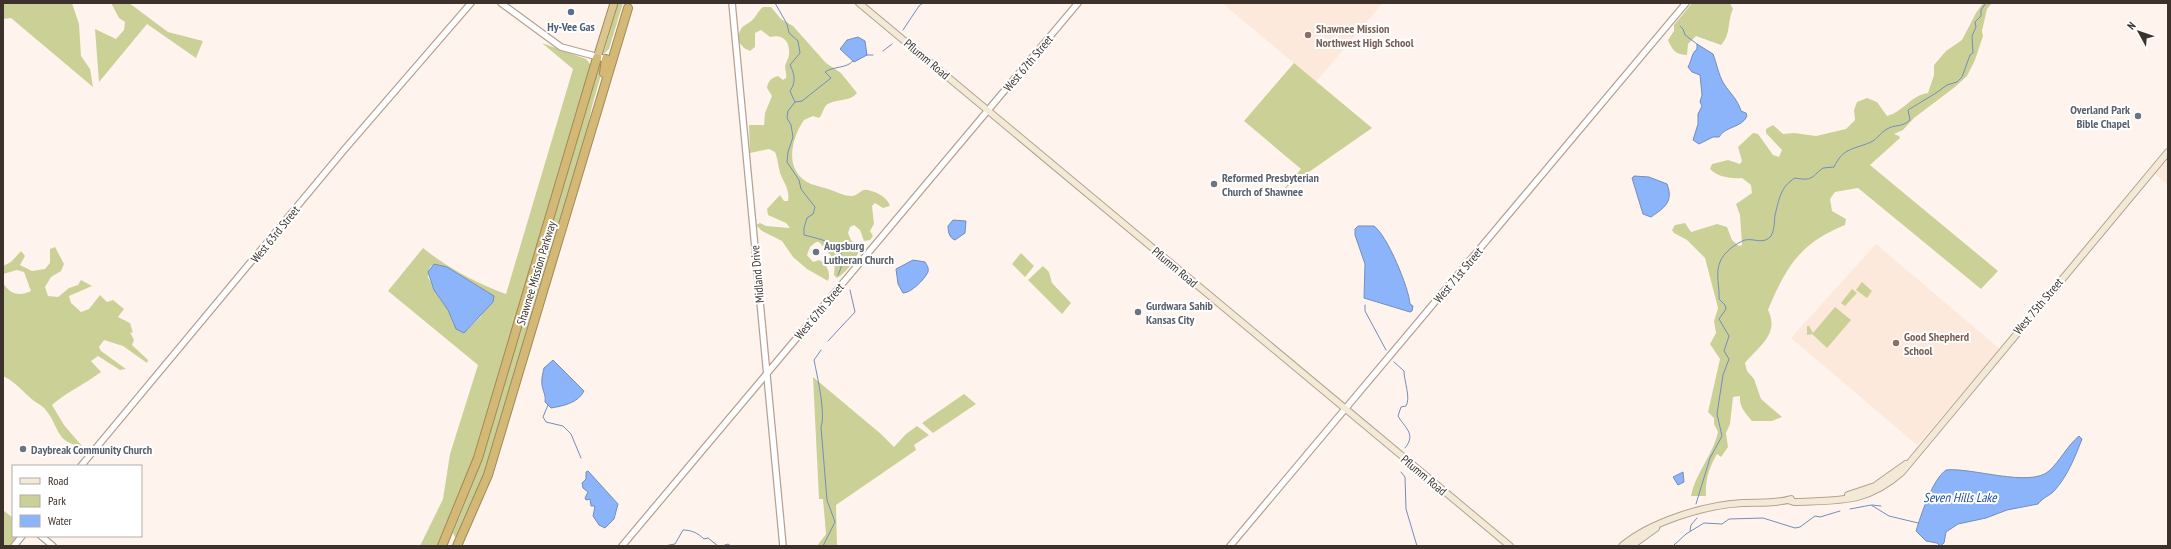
<svg xmlns="http://www.w3.org/2000/svg" width="2171" height="549" font-family="'PT Sans Narrow',sans-serif">
	<style>
		.built { fill: #fde9dc }
		.green { fill: #cbd196; fill-rule: evenodd }
		.water { fill: #8bb4fa; stroke: #738dbc }
		.lines { fill: none; stroke-linecap: round; stroke-linejoin: round }
		.stream { stroke: #738dbc; stroke-width: 1 }
		.tertiary-casing { stroke: #b8a090; stroke-width: 8 }
		.secondary-casing { stroke: #b8a090; stroke-width: 8 }
		.trunk-casing { stroke: #9f895b; stroke-width: 9 }
		.motorway-casing { stroke: #9f895b; stroke-width: 10 }
		.tertiary { stroke: #fff; stroke-width: 5.5 }
		.secondary { stroke: #f2ead6; stroke-width: 6 }
		.trunk { stroke: #dcc690; stroke-width: 7 }
		.motorway { stroke: #d4b875; stroke-width: 8 }
		.service-dot { fill: #5c6f8a; stroke: #fff; stroke-width: 1.5 }
		.education-dot { fill: #8d6e63; stroke: #fff; stroke-width: 1.5 }
		.worship-dot { fill: #6b7280; stroke: #fff; stroke-width: 1.5 }
		.labels { text-anchor: middle; dominant-baseline: central; stroke-width: 4; stroke-linejoin: round; paint-order: stroke }
		.service-label { font-size: 12px; font-weight: bold; fill: #4e5e75; stroke: #fff }
		.education-label { font-size: 12px; font-weight: bold; fill: #785e54; stroke: #fff; text-anchor: start }
		.street-label { font-size: 12px; fill: #3c322b; stroke: #fff }
		.worship-label { font-size: 12px; font-weight: bold; fill: #5b616d; stroke: #fff; text-anchor: start }
		.water-label { font-size: 13px; font-style: italic; fill: #214fa0; stroke: #fff }
	</style>
	<rect width="100%" height="100%" fill="#fff4ed"/>
	<g class="built">
		<path d="M1222,3H1383L1316,82Z"/>
		<path d="M2168,159V185L2155,174Z"/>
		<path d="M1876,244L2000,349L1917,445L1791,338Z"/>
	</g>
	<g class="green">
		<path d="M3,3H72L79,24L81,56L90,69L93,87L11,18L3,19Z"/>
		<path d="M111,3H129L168,32L203,41L196,58L147,24L99,82L95,29L116,39L124,30L125,22L119,18Z"/>
		<path d="M618,3H623L609,49L603,55Z"/>
		<path d="M1692,3H1730L1733,9C1727,22 1731,35 1721,45L1696,36L1688,44L1687,55C1676,55 1672,50 1668,40L1674,31V25Z"/>
		<path d="M1983,3H1992L1987,9L1982,31L1983,36L1975,60L1967,76L1955,87L1914,118L1903,130L1894,134L1899,136L1900,138L1870,165L1998,271L1981,289L1858,188L1835,192L1830,199L1832,211L1846,219L1845,225C1800,243 1786,267 1768,310C1780,334 1759,346 1745,363L1747,371L1754,379L1761,399L1782,417L1772,421H1752C1745,413 1739,407 1740,396L1733,397L1730,424L1726,433L1728,447L1721,457L1717,454C1709,468 1705,480 1706,496H1691C1696,472 1713,455 1718,432L1714,424V418L1708,412L1720,359L1710,344L1716,333L1714,321L1718,308L1705,258L1687,240L1674,233L1672,230L1675,225L1685,223L1691,232L1717,224L1727,227L1732,240L1739,246L1742,245L1740,215L1736,204L1752,193L1751,185L1742,178C1732,179 1717,177 1710,169L1712,164L1728,160L1740,164L1742,161L1738,147L1753,133L1758,134L1773,155L1779,157L1782,150L1766,133V129L1773,125L1783,134L1794,133L1816,136L1846,129L1855,120L1854,110L1857,102L1867,98L1877,102L1887,116C1903,112 1911,95 1928,93L1934,75V65L1946,51L1962,40L1976,13Z"/>
		<path d="M763,7H771L781,19L793,26L826,63L841,73L857,93C851,101 839,99 830,103C823,105 824,113 819,118L813,116L804,120C791,139 783,172 811,184C816,186 823,187 828,189C836,191 842,196 852,196C858,196 861,188 868,190C877,192 887,197 890,206L883,208L875,203L872,206L874,224L870,231L873,236L870,240L864,241L860,230L854,225L850,227L848,233L851,240L860,249C855,260 848,271 837,278L834,275L835,261L833,258L819,242H816L810,247L807,255L813,262L819,260C827,264 831,273 828,281L807,269L793,257L782,241L762,231L756,225L760,223L766,226L790,228L786,223L768,215L767,209L780,195L784,201H788C790,190 784,183 780,173C778,166 778,159 775,152L769,149L750,153L749,125H764L765,113L772,96L767,88C768,81 771,78 778,76L783,80L786,78C787,74 785,70 785,66C786,62 789,58 789,54C790,40 782,34 770,37L761,30L755,33V47L750,51L744,48L738,41C740,21 747,28 755,17C758,13 759,10 763,7Z"/>
		<path d="M542,43L586,59L591,65L471,466L437,546H420L443,499L450,454L478,365L388,291L423,248C448,268 476,283 506,294L573,69ZM434,264L447,267L494,296L481,316L464,333L453,323L448,310L437,295L428,277L430,267Z"/>
		<path d="M600,63L603,68L592,106L586,135L489,462L479,489L457,538L455,537L453,533L482,460Z"/>
		<path d="M1294,63L1372,128L1283,190L1301,169L1244,121Z"/>
		<path d="M55,247L64,264L61,271L51,277L45,287L48,296L58,297L69,288L78,285L81,280L92,286L69,296L71,303L81,312L89,309L100,295L107,302L113,300L124,309L118,317L130,323L133,333L130,332L134,340L132,345L148,360L147,363L123,346L104,340L99,347L101,351L126,369L120,370L98,356L91,361L101,372C85,384 67,392 52,405L64,425L82,446C54,443 60,425 44,408C41,405 37,403 34,401C23,392 16,382 3,376V283C10,294 19,297 31,291L24,272L17,270L3,274V266L11,262L21,251L25,256L20,265L32,271L45,269L50,263V249Z"/>
		<path d="M1021,253L1034,266L1025,277L1012,264Z"/>
		<path d="M1043,266L1049,272L1052,283L1071,303L1062,314L1028,280Z"/>
		<path d="M1862,282L1872,291L1867,298L1856,290Z"/>
		<path d="M1852,289L1857,293L1845,306L1841,303Z"/>
		<path d="M1835,307L1851,320L1827,348L1812,334L1807,335V326H1809L1813,333Z"/>
		<path d="M813,377L881,434L894,447L906,434L917,426L929,435L914,445L916,450L836,505L837,546H817L826,534L823,499H819Z"/>
		<path d="M964,394L976,404L933,433L922,423Z"/>
		<path d="M3,510L13,518V536H18L10,546H3Z"/>
	</g>
	<g class="water">
		<path d="M858,37L865,41L867,55L854,62L840,49L847,40Z"/>
		<path d="M1697,44L1713,54C1717,64 1718,74 1724,84C1730,93 1738,100 1741,111L1746,113L1747,116C1742,128 1725,126 1719,137H1713L1699,144L1693,140L1698,124V114L1702,106L1700,102L1702,95L1700,75L1692,72L1688,67C1692,60 1691,54 1697,49Z"/>
		<path d="M1634,176L1649,177L1667,184C1674,202 1664,208 1651,217L1643,214L1632,178Z"/>
		<path d="M953,220L966,221L965,233L955,240C949,238 948,231 948,226Z"/>
		<path d="M1358,226H1374C1387,235 1409,288 1410,304L1413,306L1412,311L1410,312L1364,298L1365,264L1355,235V229Z"/>
		<path d="M913,260L925,262C927,265 929,268 928,272C924,280 911,293 903,293L898,284L896,269Z"/>
		<path d="M434,264L447,267L494,296L493,302L464,333L456,329L448,310L434,290L428,272Z"/>
		<path d="M553,360L584,391C578,403 563,406 551,408L545,402C546,395 543,392 542,385C541,379 543,373 544,368Z"/>
		<path d="M2079,436L2082,439C2075,457 2068,475 2055,490C2050,496 2043,497 2038,504L2007,510L1986,518L1958,524L1946,532L1944,543L1940,546L1937,543L1926,541L1916,531C1921,515 1932,480 1946,470C1971,467 2030,488 2049,471C2060,461 2067,446 2079,436Z"/>
		<path d="M588,471L618,504L614,519L605,528L599,525L593,516L595,506H591L590,499L586,500L585,498L588,492L583,488L582,483L586,479V472Z"/>
		<path d="M1683,472L1684,482L1678,485L1673,477Z"/>
	</g>
	<g class="lines">
		<g class="stream">
			<path d="M775,3L787,24L789,33L798,41L800,53L790,65C795,75 796,82 790,91L795,102"/>
			<path d="M1680,26L1683,29L1685,35L1697,44"/>
			<path d="M903,30L919,6L923,3"/>
			<path d="M883,51L892,44"/>
			<path d="M866,55H873"/>
			<path d="M838,275C853,245 827,241 804,235V228L807,218L813,214L815,207L801,189L799,180L787,162L788,152L793,137L791,125L787,118L788,111L795,102L802,101L831,78L825,72C833,66 846,69 853,61"/>
			<path d="M1365,305V311L1386,350"/>
			<path d="M828,341L855,312L850,290"/>
			<path d="M821,350L814,360C817,375 826,414 821,427L827,500L835,522L823,546"/>
			<path d="M1394,362L1404,371C1404,381 1411,398 1406,406L1401,407L1398,416C1404,427 1417,434 1405,448"/>
			<path d="M548,405L543,417L546,422L563,426L571,434L581,458"/>
			<path d="M1401,472L1405,477L1406,509L1417,546"/>
			<path d="M1696,504L1710,458L1722,436L1717,414L1723,375L1729,359L1724,351L1729,336L1719,319L1726,309L1725,305L1719,299C1720,288 1715,273 1720,262C1723,253 1736,243 1745,240C1754,238 1764,245 1771,236C1775,229 1774,222 1775,215C1779,200 1780,187 1795,178C1813,181 1810,178 1823,168L1834,167C1844,146 1855,150 1873,141C1878,138 1881,132 1887,129C1895,124 1901,128 1910,120L1908,110L1936,93L1947,85L1957,82L1962,77L1970,55L1973,53L1972,36L1976,27L1975,22L1981,16V10L1986,3"/>
			<path d="M1872,505L1881,506"/>
			<path d="M1850,509L1871,505L1889,516L1918,523"/>
			<path d="M1690,531L1691,525L1697,518"/>
			<path d="M664,546L675,544L683,530C691,530 698,533 704,539L708,538L718,546"/>
			<path d="M722,546L728,544L731,546"/>
			<path d="M1673,546L1686,534L1704,523L1722,524L1729,519L1763,518L1795,528L1800,527L1815,516L1820,517L1840,511"/>
		</g>
		<defs>
			<g id="tertiary">
				<path d="M501,3L561,47L606,59"/>
				<path d="M732,3L783,546"/>
				<path d="M81,466L344,150L471,3"/>
				<path d="M41,536L53,546"/>
				<path d="M14,546L22,536"/>
				<path d="M622,546L1078,3"/>
				<path d="M1230,546L1686,3"/>
			</g>
			<g id="secondary">
				<path d="M859,3L1510,546"/>
				<path d="M1848,495L1875,486L1906,464"/>
				<path d="M1788,500L1794,502C1839,500 1866,504 1902,472L2168,152"/>
				<path d="M1622,546C1650,522 1705,505 1742,503C1757,502 1777,504 1791,499"/>
				<path d="M1631,546L1656,528"/>
			</g>
			<path id="trunk" d="M597,58L614,3"/>
			<g id="motorway">
				<path d="M604,73L606,59"/>
				<path d="M442,546L478,458L597,58"/>
				<path d="M457,546L488,475L628,8"/>
			</g>
		</defs>
		<use href="#tertiary" class="tertiary-casing"/>
		<use href="#secondary" class="secondary-casing"/>
		<use href="#trunk" class="trunk-casing"/>
		<use href="#motorway" class="motorway-casing"/>
		<use href="#tertiary" class="tertiary"/>
		<use href="#secondary" class="secondary"/>
		<use href="#trunk" class="trunk"/>
		<use href="#motorway" class="motorway"/>
	</g>
	<circle class="service-dot" cx="571" cy="12" r="4"/>
	<g class="education-dot">
		<circle cx="1308" cy="35" r="4"/>
		<circle cx="1896" cy="343" r="4"/>
	</g>
	<g class="worship-dot">
		<circle cx="2138" cy="116" r="4"/>
		<circle cx="1214" cy="184" r="4"/>
		<circle cx="816" cy="252" r="4"/>
		<circle cx="1138" cy="312" r="4"/>
		<circle cx="23" cy="449" r="4"/>
	</g>
	<g class="labels">
		<g class="service-label">
			<text x="571" y="26">Hy-Vee Gas</text>
		</g>
		<g class="education-label">
			<text x="1316" y="28">Shawnee Mission<tspan x="1316" dy="14">Northwest High School</tspan></text>
			<text x="1904" y="336">Good Shepherd<tspan x="1904" dy="14">School</tspan></text>
		</g>
		<g class="street-label">
			<text transform="translate(927 59) rotate(40)">Pflumm Road</text>
			<text transform="translate(1028 63) rotate(-50)">West 67th Street</text>
			<text transform="translate(275 234) rotate(-51)">West 63rd Street</text>
			<text transform="translate(1175 267) rotate(40)">Pflumm Road</text>
			<text transform="translate(536 273) rotate(-73)">Shawnee Mission Parkway</text>
			<text transform="translate(757 274) rotate(-95)">Midland Drive</text>
			<text transform="translate(1458 275) rotate(-50)">West 71st Street</text>
			<text transform="translate(2038 306) rotate(-50)">West 75th Street</text>
			<text transform="translate(819 311) rotate(-50)">West 67th Street</text>
			<text transform="translate(1424 475) rotate(40)">Pflumm Road</text>
		</g>
		<g class="worship-label">
			<text x="2130" y="109" text-anchor="end">Overland Park<tspan x="2130" dy="14">Bible Chapel</tspan></text>
			<text x="1222" y="177">Reformed Presbyterian<tspan x="1222" dy="14">Church of Shawnee</tspan></text>
			<text x="824" y="245">Augsburg<tspan x="824" dy="14">Lutheran Church</tspan></text>
			<text x="1146" y="305">Gurdwara Sahib<tspan x="1146" dy="14">Kansas City</tspan></text>
			<text x="31" y="449">Daybreak Community Church</text>
		</g>
		<g class="water-label">
			<text x="1960" y="497">Seven Hills Lake</text>
		</g>
	</g>
	<rect width="2171" height="549" fill="none" stroke="#3c322b" stroke-width="8"/>
	<rect x="12" y="465" width="130" height="72" fill="#ffffff" stroke="#b1adaa"/>
	<rect x="20" y="478" width="20" height="6" fill="#f2ead6" stroke="#b1adaa"/>
	<text x="48" y="485" font-size="12" fill="#3c322b">Road</text>
	<rect x="20" y="495" width="20" height="12" fill="#cbd196" stroke="#b1adaa"/>
	<text x="48" y="505" font-size="12" fill="#3c322b">Park</text>
	<rect x="20" y="515" width="20" height="12" fill="#8bb4fa" stroke="#b1adaa"/>
	<text x="48" y="525" font-size="12" fill="#3c322b">Water</text>
	<g transform="translate(2139 32) rotate(310)" stroke="#ffffff" stroke-width="3" paint-order="stroke">
	<path d="M0-3L7 15L0 10L-7 15Z" fill="#3c322b"/>
	<text y="-6" font-size="11" font-weight="bold" text-anchor="middle" fill="#3c322b">N</text>
	</g>
</svg>
